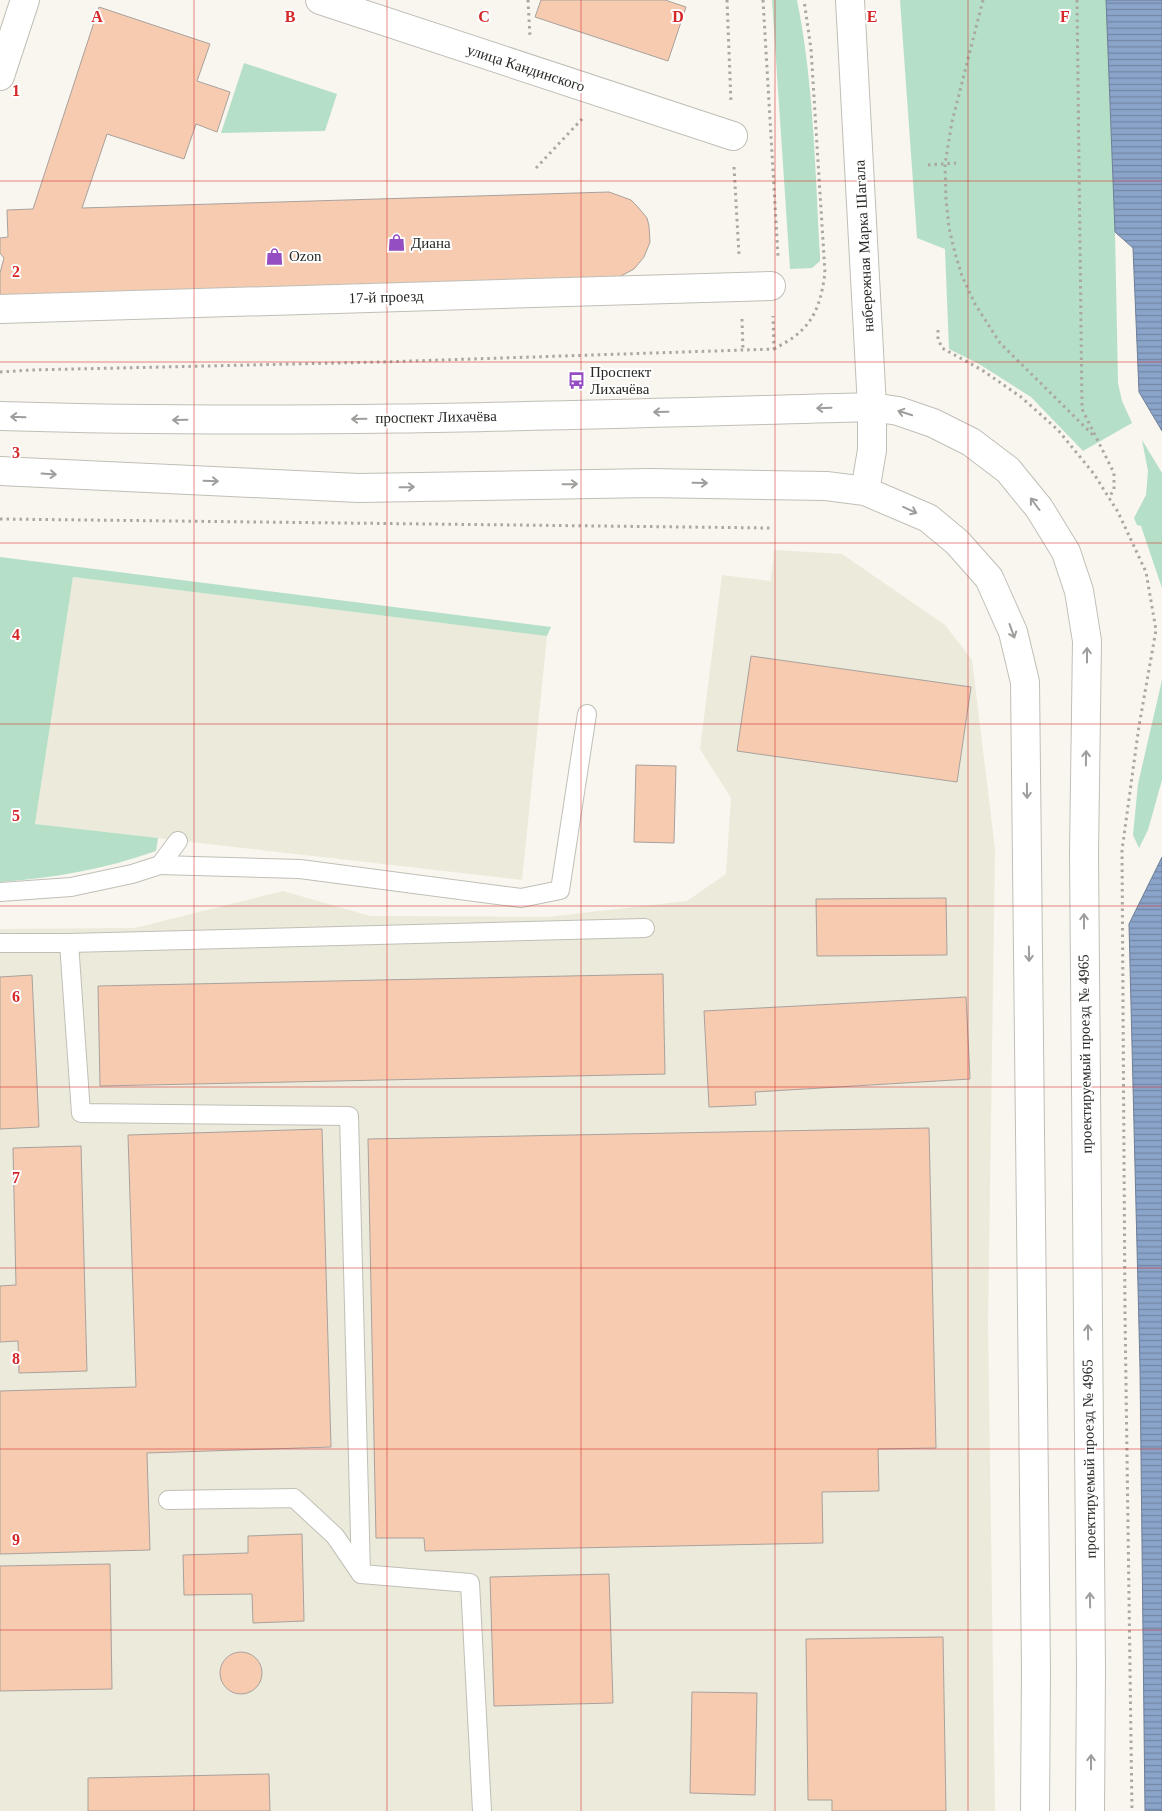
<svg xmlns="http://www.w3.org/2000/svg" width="1162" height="1811" font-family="Georgia,serif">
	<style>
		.built { fill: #eceada }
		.green { fill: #b6dfc7 }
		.water { fill: url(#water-rules); stroke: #6d7e98 }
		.building { fill: #f7cbb0; stroke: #a9a19d }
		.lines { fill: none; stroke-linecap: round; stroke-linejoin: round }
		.lane-casing { stroke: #c0bfb7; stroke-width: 20 }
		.street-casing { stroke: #c0bfb7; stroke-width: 30 }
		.secondary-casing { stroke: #c0bfb7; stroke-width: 30 }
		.path { stroke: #a9a8a1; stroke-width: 3; stroke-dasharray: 2.5 4; stroke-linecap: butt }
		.lane { stroke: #fff; stroke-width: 18 }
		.street { stroke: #fff; stroke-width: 28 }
		.secondary { stroke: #fff; stroke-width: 28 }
		.oneway { stroke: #9e9e9c }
		.grid { fill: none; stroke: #d62828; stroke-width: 1; stroke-opacity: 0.55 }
		.labels { text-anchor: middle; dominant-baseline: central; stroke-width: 4; stroke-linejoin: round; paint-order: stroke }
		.street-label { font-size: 15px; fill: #272724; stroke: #fff }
		.poi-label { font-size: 15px; fill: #272724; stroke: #fff; text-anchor: start }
		.grid-label { font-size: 16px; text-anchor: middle; font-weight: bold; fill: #d62828; stroke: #fff; stroke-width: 4; stroke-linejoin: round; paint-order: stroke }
	</style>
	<defs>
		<pattern id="water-rules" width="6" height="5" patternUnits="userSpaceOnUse" patternTransform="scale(1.25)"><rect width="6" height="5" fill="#8ba4ca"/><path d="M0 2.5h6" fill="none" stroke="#7286a4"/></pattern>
	</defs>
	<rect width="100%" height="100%" fill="#f8f6ee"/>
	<g class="built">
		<path d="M774,550L842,554L945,625L972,660L995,849L988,1324L995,1811H0V929L135,928L283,891L370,916L547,917L687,901L726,874L731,798L700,749L722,575L771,581Z"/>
		<path d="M73,577L547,636L522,880L35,824Z"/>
	</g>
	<g class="green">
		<path d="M772,0H797C814,84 815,170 820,256V261L812,268L790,269Z"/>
		<path d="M900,0H1106L1115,232L1118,383L1122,401L1132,423L1083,451L1031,397L979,364L949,349L945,249L917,238Z"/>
		<path d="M244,63L337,94L325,131L221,133Z"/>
		<path d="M1142,440L1162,473V588L1141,526L1137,525L1134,518L1146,495L1148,471Z"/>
		<path d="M0,557L551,627L547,636L73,577L35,824L158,838L156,851C105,869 54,878 0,882Z"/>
		<path d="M1162,680V780L1148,830L1139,848L1133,835L1138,784Z"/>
	</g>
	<g class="water">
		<path d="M1106,0H1162V431L1139,392L1133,248L1115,232Z"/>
		<path d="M1162,857V1811H1145L1140,1368L1129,924Z"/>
	</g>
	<g class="building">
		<path d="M541,0H665L686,7L668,61L535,17Z"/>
		<path d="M99,7L210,44L197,81L230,92L217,132L196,124L184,159L107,134L82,208L609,192L631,200L637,206L647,218L649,226L650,242L644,257L634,269L619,277L611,278L0,296V273L4,258L0,253V238L8,237L7,210L33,209Z"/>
		<path d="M751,656L971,687L957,782L737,751Z"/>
		<path d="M636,765L676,766L674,843L634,842Z"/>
		<path d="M946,898L947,955L817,956L816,899Z"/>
		<path d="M663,974L665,1074L100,1086L98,986Z"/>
		<path d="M32,975L39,1127L0,1129V977Z"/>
		<path d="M966,997L970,1079L755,1092L756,1105L709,1107L704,1011Z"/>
		<path d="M929,1128L936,1448L878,1449L879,1491L822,1492L823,1543L425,1551L424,1538H376L368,1139Z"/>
		<path d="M322,1129L331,1447L147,1453L150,1550L0,1554V1391L136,1387L128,1135Z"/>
		<path d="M81,1146L87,1371L19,1373L18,1341L0,1342V1286L16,1285L13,1148Z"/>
		<path d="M302,1534L304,1621L253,1623L252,1594L184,1595L183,1555L248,1553V1536Z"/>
		<path d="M110,1564L112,1689L0,1691V1566Z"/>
		<path d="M609,1574L613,1703L494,1706L490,1577Z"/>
		<path d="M943,1637L946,1811H832V1800H808L806,1639Z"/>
		<circle cx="241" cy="1673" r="21"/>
		<path d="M692,1692L757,1693L755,1795L690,1793Z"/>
		<path d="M269,1774L270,1811H88V1778Z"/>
	</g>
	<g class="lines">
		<defs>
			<g id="lane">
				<path d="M160,865L300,869L521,898L560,890L587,714"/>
				<path d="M0,892L71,887L132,874L160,865L178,841"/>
				<path d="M0,943H69L645,928"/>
				<path d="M69,943L81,1113L349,1116L361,1574"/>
				<path d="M168,1500L294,1498L335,1536L361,1574L470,1583L482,1811"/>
			</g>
			<g id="street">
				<path d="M320,0L733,136"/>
				<path d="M0,76L25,0"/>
				<path d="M0,309L771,286"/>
			</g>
			<g id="secondary">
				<path d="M850,0L872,407V450L865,491"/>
				<path d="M0,416C291,425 582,415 872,407L898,411L933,423L971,442L1008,470L1039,508L1066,552L1079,591L1087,641L1084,854L1091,1670L1090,1811"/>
				<path d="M0,471L359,488L651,483L826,486L865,491L928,518L957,542L989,578L1013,632L1025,682L1036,1670L1035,1811"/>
			</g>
		</defs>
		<use href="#lane" class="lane-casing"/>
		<use href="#street" class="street-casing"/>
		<use href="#secondary" class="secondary-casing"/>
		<g class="path">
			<path d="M528,0L530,37"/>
			<path d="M727,0L731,103"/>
			<path d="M763,0L778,256"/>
			<path d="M983,0L952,122L945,164L946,199L949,228L955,253L962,276L975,304L1000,343L1094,436"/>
			<path d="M1077,0L1082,409L1114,473V489L1109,498"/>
			<path d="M928,165L956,163"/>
			<path d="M734,167L739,255"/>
			<path d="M536,168L582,119"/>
			<path d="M742,319L743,351"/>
			<path d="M938,330V339L942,348L982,370L1021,397L1058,430L1094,474L1118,512L1146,572L1156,630L1139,726L1122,850L1125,1313L1132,1811"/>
			<path d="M774,349C783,344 794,338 801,331C818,315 822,294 825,273L811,49L804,0"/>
			<path d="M0,372L31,370L381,362L774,349L773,316"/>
			<path d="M0,519L771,528"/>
		</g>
		<use href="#lane" class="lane"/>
		<use href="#street" class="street"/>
		<use href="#secondary" class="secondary"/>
	</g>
	<defs><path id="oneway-shaft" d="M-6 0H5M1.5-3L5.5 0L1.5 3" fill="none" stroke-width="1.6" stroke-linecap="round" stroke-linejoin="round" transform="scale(1.25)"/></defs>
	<g class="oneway">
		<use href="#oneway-shaft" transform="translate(824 408) rotate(178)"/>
		<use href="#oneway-shaft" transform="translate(661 412) rotate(179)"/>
		<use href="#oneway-shaft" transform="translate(905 413) rotate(-162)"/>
		<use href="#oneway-shaft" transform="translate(18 417) rotate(-178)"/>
		<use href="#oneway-shaft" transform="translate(359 419) rotate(179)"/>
		<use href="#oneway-shaft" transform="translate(180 420) rotate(179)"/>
		<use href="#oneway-shaft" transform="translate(49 474) rotate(4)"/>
		<use href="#oneway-shaft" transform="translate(211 481) rotate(2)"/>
		<use href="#oneway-shaft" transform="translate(700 483) rotate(1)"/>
		<use href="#oneway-shaft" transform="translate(570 484) rotate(-1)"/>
		<use href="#oneway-shaft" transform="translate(407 487) rotate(-1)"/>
		<use href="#oneway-shaft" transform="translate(1035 504) rotate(-127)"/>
		<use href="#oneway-shaft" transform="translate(910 510) rotate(25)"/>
		<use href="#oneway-shaft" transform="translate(1012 631) rotate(70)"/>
		<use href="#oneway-shaft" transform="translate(1087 655) rotate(-90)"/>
		<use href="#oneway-shaft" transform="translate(1086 758) rotate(-89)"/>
		<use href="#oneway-shaft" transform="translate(1027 791) rotate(89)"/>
		<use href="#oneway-shaft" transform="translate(1084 921) rotate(-90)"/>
		<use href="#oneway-shaft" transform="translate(1029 954) rotate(89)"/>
		<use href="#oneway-shaft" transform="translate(1088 1332) rotate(-91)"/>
		<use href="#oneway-shaft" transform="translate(1090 1600) rotate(-91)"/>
		<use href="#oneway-shaft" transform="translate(1091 1762) rotate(-90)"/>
	</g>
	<path class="grid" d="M194,0V1811M387,0V1811M581,0V1811M775,0V1811M968,0V1811M0,181H1162M0,362H1162M0,543H1162M0,724H1162M0,906H1162M0,1087H1162M0,1268H1162M0,1449H1162M0,1630H1162"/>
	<defs>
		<symbol id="shop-bare" viewBox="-9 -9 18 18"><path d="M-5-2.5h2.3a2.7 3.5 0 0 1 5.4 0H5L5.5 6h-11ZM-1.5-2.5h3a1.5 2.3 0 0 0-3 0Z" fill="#944ec2" stroke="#fff" stroke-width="2.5" paint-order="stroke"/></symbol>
		<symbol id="bus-bare" viewBox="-9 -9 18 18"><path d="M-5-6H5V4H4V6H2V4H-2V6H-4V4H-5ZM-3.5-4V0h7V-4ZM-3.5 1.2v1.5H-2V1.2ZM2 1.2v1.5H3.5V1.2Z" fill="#944ec2" stroke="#fff" stroke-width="2.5" paint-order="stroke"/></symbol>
	</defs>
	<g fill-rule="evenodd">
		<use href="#shop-bare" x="384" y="230" width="25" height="25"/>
		<use href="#shop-bare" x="262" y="244" width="25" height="25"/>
		<use href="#bus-bare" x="564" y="368" width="25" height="25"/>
	</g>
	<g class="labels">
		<g class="street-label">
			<text transform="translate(526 68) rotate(18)">улица Кандинского</text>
			<text transform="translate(864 246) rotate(-93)">набережная Марка Шагала</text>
			<text transform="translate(386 297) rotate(-2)">17-й проезд</text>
			<text transform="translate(436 417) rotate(-1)">проспект Лихачёва</text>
			<text transform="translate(1085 1054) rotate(-91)">проектируемый проезд № 4965</text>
			<text transform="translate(1089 1459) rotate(-91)">проектируемый проезд № 4965</text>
		</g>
		<g class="poi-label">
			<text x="411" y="243">Диана</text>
			<text x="289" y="256">Ozon</text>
			<text x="590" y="372">Проспект<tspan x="590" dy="17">Лихачёва</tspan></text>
		</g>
	</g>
	<g class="grid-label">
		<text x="97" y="22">A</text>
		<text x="290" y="22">B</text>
		<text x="484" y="22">C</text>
		<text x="678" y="22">D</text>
		<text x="872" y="22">E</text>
		<text x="1065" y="22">F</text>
		<text x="16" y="96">1</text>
		<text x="16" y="277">2</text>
		<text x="16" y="458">3</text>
		<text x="16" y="640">4</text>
		<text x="16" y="821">5</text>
		<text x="16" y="1002">6</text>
		<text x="16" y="1183">7</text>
		<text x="16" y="1364">8</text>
		<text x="16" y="1545">9</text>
	</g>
</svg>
